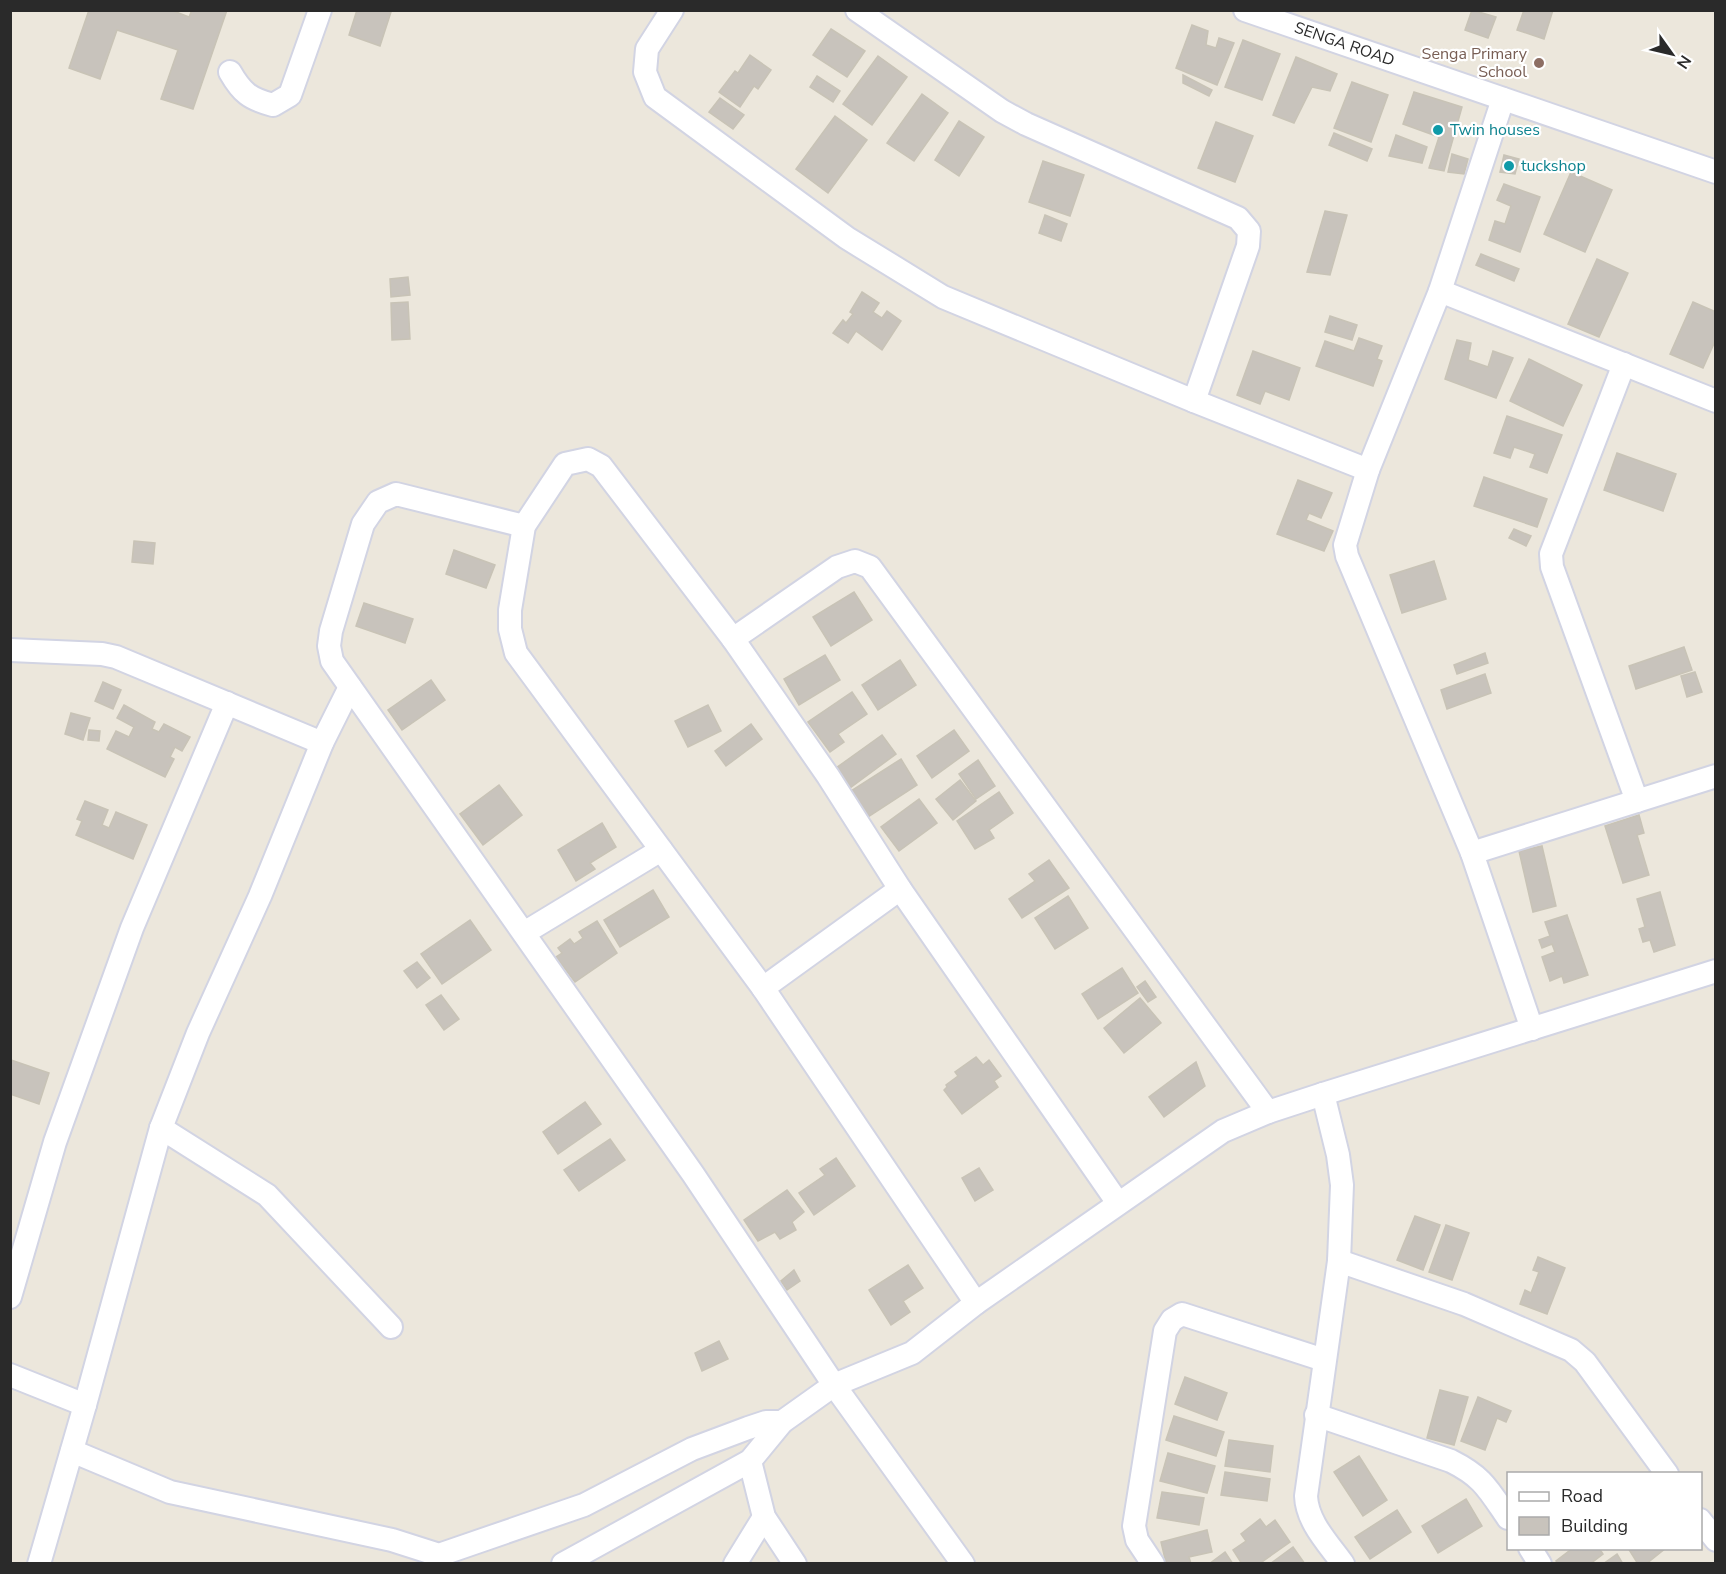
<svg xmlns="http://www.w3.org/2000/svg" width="1726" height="1574" font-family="'Nunito Sans',sans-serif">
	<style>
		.building { fill: #c8c3bc; stroke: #c8c3b6; stroke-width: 1.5 }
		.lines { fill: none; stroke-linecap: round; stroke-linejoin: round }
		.minor-casing { stroke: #d2d4e3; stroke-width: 26 }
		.minor { stroke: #fff; stroke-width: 22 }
		.education-dot { fill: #8d6e63; stroke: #fff; stroke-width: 2 }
		.culture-dot { fill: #0f9aa8; stroke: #fff; stroke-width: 2 }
		.labels { text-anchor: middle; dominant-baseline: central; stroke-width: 4.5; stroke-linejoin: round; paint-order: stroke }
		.street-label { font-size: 16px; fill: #2a2a2a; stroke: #fff }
		.education-label { font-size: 16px; fill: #785e54; stroke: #fff; text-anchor: end }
		.culture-label { font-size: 16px; fill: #0d838f; stroke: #fff; text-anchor: start }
	</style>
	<rect width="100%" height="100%" fill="#ece7dc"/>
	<g class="building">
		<path d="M89,10H171L189,17L192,10H227L193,109L161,99L178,50L117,30L100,79L69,68Z"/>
		<path d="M357,10H386L391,12L380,46L349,35Z"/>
		<path d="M1472,10L1496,17L1488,38L1465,30Z"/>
		<path d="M1524,10H1553L1544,39L1517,30Z"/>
		<path d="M1192,25L1208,31L1206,45L1216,48L1219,38L1234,43L1217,85L1176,68Z"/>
		<path d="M831,29L865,51L847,77L813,55Z"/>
		<path d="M1243,40L1280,54L1262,100L1225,87Z"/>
		<path d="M750,55L771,70L758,89L754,86L740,107L719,92L735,71L738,73Z"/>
		<path d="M878,56L907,77L872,125L843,104Z"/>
		<path d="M1296,57L1337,74L1330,91L1312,87L1294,123L1273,115Z"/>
		<path d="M1183,75L1212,90L1209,96L1183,83Z"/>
		<path d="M817,76L840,91L833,102L810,87Z"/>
		<path d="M1352,82L1388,95L1371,142L1334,128Z"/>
		<path d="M1414,92L1462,107L1444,171L1429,168L1439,137L1403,124Z"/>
		<path d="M922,94L948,113L914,161L887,143Z"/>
		<path d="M720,98L744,115L733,129L709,112Z"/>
		<path d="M835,116L867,140L828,193L796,169Z"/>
		<path d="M959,121L984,137L959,176L935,160Z"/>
		<path d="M1216,122L1253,136L1235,182L1198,168Z"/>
		<path d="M1334,133L1372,149L1367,161L1329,145Z"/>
		<path d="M1396,135L1427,147L1422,163L1389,156Z"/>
		<path d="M1452,154L1468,159L1464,174L1448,172Z"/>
		<path d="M1504,155L1519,159L1515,174L1500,172Z"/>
		<path d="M1043,161L1084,175L1070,216L1029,202Z"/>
		<path d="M1571,172L1612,190L1585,252L1544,234Z"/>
		<path d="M1504,184L1540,197L1520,252L1489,240L1495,221L1505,224L1511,206L1497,200Z"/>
		<path d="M1325,211L1347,215L1330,275L1307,272Z"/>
		<path d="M1045,215L1067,224L1061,241L1039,233Z"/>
		<path d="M1481,254L1519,269L1514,281L1476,265Z"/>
		<path d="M1597,259L1628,273L1599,337L1568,324Z"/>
		<path d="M408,277L410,295L391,297L390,279Z"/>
		<path d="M862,292L879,303L873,312L882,318L887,311L901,321L882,350L856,331L848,343L833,333L843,320L846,323L853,314L850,312Z"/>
		<path d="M408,302L410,339L392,340L391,303Z"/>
		<path d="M1693,302L1716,312V339L1703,368L1670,354Z"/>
		<path d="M1330,316L1357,325L1352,340L1325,332Z"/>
		<path d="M1359,338L1382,346L1377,359L1382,361L1373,386L1316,366L1325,341L1354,351Z"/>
		<path d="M1457,340L1471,343L1468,360L1488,367L1493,351L1513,358L1496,398L1445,379Z"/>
		<path d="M1253,351L1300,368L1289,400L1265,391L1260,404L1237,395Z"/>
		<path d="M1529,359L1582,385L1563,426L1510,401Z"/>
		<path d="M1507,416L1562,435L1547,473L1530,467L1535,454L1514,447L1510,458L1494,453Z"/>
		<path d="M1617,453L1676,474L1663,511L1604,490Z"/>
		<path d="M1484,477L1547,499L1537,527L1474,506Z"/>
		<path d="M1298,480L1332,493L1321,518L1309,513L1306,520L1333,531L1324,551L1277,534Z"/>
		<path d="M1514,529L1531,536L1526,546L1509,538Z"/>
		<path d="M134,541L155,543L153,564L132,562Z"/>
		<path d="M454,550L495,565L486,588L446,574Z"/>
		<path d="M1434,561L1446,599L1402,613L1390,575Z"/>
		<path d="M854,592L872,620L831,646L813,617Z"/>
		<path d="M364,603L413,619L405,643L356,626Z"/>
		<path d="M1684,647L1692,670L1636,689L1629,666Z"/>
		<path d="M1485,653L1488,663L1457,674L1454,665Z"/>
		<path d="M825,655L840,680L799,705L784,679Z"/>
		<path d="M900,660L916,685L878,710L862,685Z"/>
		<path d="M1695,672L1702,692L1687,697L1681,676Z"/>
		<path d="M1485,674L1491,693L1447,709L1441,690Z"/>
		<path d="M431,680L445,700L402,730L388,710Z"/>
		<path d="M103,682L121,690L113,709L95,701Z"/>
		<path d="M852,692L867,714L838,734L844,742L830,752L808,722Z"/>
		<path d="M124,705L155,722L152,729L159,732L164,724L190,737L182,751L175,747L170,757L174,759L165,777L107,749L116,731L129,737L134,727L117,718Z"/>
		<path d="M708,705L721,731L688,747L675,721Z"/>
		<path d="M71,713L90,718L83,740L65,734Z"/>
		<path d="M751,724L762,739L726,766L715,751Z"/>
		<path d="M89,730L100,731L99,741L88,740Z"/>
		<path d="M954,730L969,751L932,778L917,756Z"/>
		<path d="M882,735L896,754L850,788L836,768Z"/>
		<path d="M901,759L917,785L868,817L851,791Z"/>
		<path d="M978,760L995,786L976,799L959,774Z"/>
		<path d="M960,780L976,801L953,820L936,799Z"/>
		<path d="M499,785L522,815L483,845L460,814Z"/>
		<path d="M999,792L1013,813L989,830L994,838L975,849L957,821Z"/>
		<path d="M919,799L937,823L899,851L881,827Z"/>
		<path d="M85,801L108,810L102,825L109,828L116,812L147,825L133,859L76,835L82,821L77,819Z"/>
		<path d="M1639,815L1644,833L1637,835L1649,875L1623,883L1605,826Z"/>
		<path d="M602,823L616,847L590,863L595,869L576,881L558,850Z"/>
		<path d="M1542,846L1556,906L1533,912L1519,851Z"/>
		<path d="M1049,860L1069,888L1022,918L1009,899L1035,881L1029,874Z"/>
		<path d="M653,890L669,917L620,947L604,920Z"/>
		<path d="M1660,892L1675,945L1654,952L1650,940L1643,942L1639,929L1645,927L1637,899Z"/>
		<path d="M1068,896L1088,928L1055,949L1035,918Z"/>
		<path d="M1567,915L1588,975L1564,983L1562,976L1550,981L1542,957L1555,952L1552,944L1542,948L1539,940L1550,936L1545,922Z"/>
		<path d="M470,920L491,950L442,984L421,954Z"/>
		<path d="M597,921L617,953L575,982L556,957L562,953L558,948L570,939L574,944L583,938L579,932Z"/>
		<path d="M417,962L430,978L417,988L404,971Z"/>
		<path d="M1122,968L1138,993L1098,1019L1082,994Z"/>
		<path d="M1145,981L1156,997L1148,1002L1137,987Z"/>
		<path d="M441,995L459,1019L444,1030L426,1005Z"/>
		<path d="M1140,998L1161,1023L1124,1053L1104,1028Z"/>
		<path d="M976,1057L983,1065L989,1060L1001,1076L994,1081L998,1087L962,1114L944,1090L947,1087L946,1085L958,1076L955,1072Z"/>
		<path d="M11,1060L49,1073L39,1104L10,1094Z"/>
		<path d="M1196,1062L1205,1086L1164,1117L1149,1097Z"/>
		<path d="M585,1102L601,1124L558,1154L543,1132Z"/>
		<path d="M610,1139L625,1160L579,1191L564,1170Z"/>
		<path d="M836,1158L855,1186L814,1215L799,1193L825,1175L820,1169Z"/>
		<path d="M979,1168L993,1190L975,1201L962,1178Z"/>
		<path d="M787,1190L804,1212L792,1222L796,1230L780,1239L775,1232L758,1241L744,1220Z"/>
		<path d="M1415,1216L1440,1225L1423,1270L1397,1260Z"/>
		<path d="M1446,1225L1469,1233L1452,1280L1429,1272Z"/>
		<path d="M1538,1257L1565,1268L1547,1314L1520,1304L1525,1290L1531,1293L1539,1272L1533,1270Z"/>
		<path d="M908,1265L923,1288L903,1301L910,1312L891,1325L869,1290Z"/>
		<path d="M794,1270L800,1281L787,1290L781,1281Z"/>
		<path d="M719,1341L728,1359L702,1371L695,1353Z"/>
		<path d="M1185,1377L1227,1393L1217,1420L1175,1404Z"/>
		<path d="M1440,1390L1468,1397L1454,1445L1427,1438Z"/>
		<path d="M1478,1397L1511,1411L1506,1422L1497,1418L1485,1450L1461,1441Z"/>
		<path d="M1174,1416L1224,1432L1216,1456L1166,1440Z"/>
		<path d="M1229,1440L1273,1446L1270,1472L1225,1466Z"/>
		<path d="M1168,1453L1215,1466L1207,1493L1160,1481Z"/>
		<path d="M1359,1456L1387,1500L1363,1516L1334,1472Z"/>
		<path d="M1225,1472L1270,1479L1267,1501L1221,1495Z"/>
		<path d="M1162,1492L1204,1498L1199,1525L1157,1518Z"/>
		<path d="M1466,1499L1482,1526L1438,1553L1422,1526Z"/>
		<path d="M1397,1510L1411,1532L1370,1559L1355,1537Z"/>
		<path d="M1260,1519L1266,1527L1275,1520L1290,1542L1259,1564H1242L1233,1550L1246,1541L1241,1534Z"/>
		<path d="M1207,1530L1212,1552L1189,1557L1191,1564L1166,1563L1161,1542Z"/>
		<path d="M1293,1547L1305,1564H1270Z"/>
		<path d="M1573,1548H1599L1603,1554L1590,1564H1558L1556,1561Z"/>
		<path d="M1628,1548H1666L1646,1564H1638Z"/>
		<path d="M1225,1552L1233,1564H1209Z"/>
		<path d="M1617,1554L1623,1564H1603Z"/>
	</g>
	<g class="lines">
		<defs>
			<g id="minor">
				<path d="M672,10L647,49L645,72L655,97L847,238L943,297L1194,401L1368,470"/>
				<path d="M857,10L1002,111L1026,124L1238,218L1249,231L1248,246L1194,401"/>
				<path id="s1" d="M1245,10L1716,172"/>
				<path d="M230,72C242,93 250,99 273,105L290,95L320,10"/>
				<path d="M1503,99L1440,291L1368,470L1345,545L1347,556L1472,853L1532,1029"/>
				<path d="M1440,291L1716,401"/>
				<path d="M1624,364L1551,554L1552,567L1637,801"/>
				<path d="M524,526L396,494L378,502L363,524L331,631L329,646L332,661L693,1174L834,1385L963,1564"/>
				<path d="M733,639L837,567L855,561L870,567L1268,1112"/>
				<path d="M10,650L102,654L116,657L322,743"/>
				<path d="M1472,853L1716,776"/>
				<path d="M524,933L661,850"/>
				<path d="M763,988L900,889"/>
				<path d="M1323,1094L1338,1155L1342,1185L1339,1261L1306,1496C1307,1522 1328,1543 1343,1564"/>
				<path d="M161,1128L267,1195L391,1327"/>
				<path d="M1339,1261L1464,1304L1571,1350L1585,1362L1667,1474"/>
				<path d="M10,1297L55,1142L132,928L227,703"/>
				<path d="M976,1303L763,988L516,653L510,629V610L524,526L565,464L588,459L601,466L733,639L828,776L900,889L1118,1203"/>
				<path d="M10,1375L85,1405"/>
				<path d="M1316,1415L1451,1461C1483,1477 1488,1489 1508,1518"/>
				<path d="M72,1451L170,1492L392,1540L439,1555L584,1505L692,1449L748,1428L766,1422H782"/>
				<path d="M750,1461L764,1517L795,1564"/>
				<path d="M1700,1520L1716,1540"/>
				<path d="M1530,1548L1540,1564"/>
				<path d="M39,1564L85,1405L161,1128L198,1033L260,896L322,743L350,687"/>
				<path d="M563,1564L750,1461L782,1422L834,1385L912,1353L976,1303L1223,1131L1268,1112L1323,1094L1716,971"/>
				<path d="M735,1564L764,1517"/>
				<path d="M1153,1564L1137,1540L1134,1526L1165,1331L1172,1320L1182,1314L1324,1360"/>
			</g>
		</defs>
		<use href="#minor" class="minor-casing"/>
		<use href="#minor" class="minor"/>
	</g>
	<circle class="education-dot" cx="1539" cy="63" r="6"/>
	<g class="culture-dot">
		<circle cx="1438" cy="130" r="6"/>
		<circle cx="1509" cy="166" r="6"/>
	</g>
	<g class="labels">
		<g class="street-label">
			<text stroke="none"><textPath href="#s1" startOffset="105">SENGA ROAD</textPath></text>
		</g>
		<g class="education-label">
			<text x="1527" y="54">Senga Primary<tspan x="1527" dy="18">School</tspan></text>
		</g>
		<g class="culture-label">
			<text x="1450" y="130">Twin houses</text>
			<text x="1521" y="166">tuckshop</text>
		</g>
	</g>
	<rect width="1726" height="1574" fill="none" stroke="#2a2a2a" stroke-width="24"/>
	<rect x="1507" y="1472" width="195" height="78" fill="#ffffff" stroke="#aaaaaa" stroke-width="1.5"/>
	<rect x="1519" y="1492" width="30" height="9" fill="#ffffff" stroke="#aaaaaa" stroke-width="1.5"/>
	<text x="1561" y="1502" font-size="18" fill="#2a2a2a">Road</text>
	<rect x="1519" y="1517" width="30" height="18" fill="#c8c3bc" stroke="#aaaaaa" stroke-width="1.5"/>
	<text x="1561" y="1532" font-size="18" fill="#2a2a2a">Building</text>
	<g transform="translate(1672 54) rotate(124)" stroke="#ffffff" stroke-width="4.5" paint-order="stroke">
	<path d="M0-4.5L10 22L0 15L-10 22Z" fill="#2a2a2a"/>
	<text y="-9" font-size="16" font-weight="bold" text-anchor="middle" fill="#2a2a2a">N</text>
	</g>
</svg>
